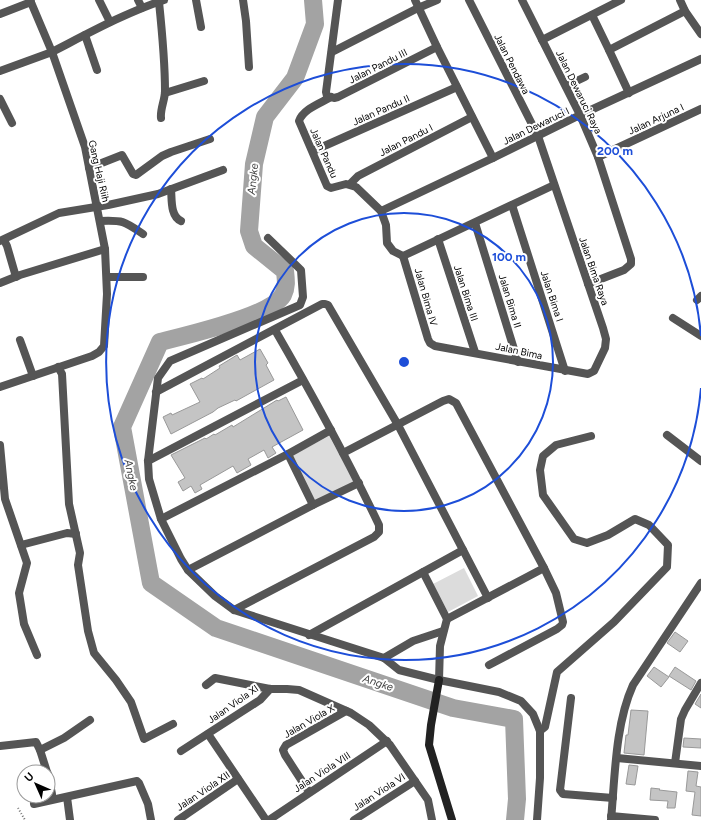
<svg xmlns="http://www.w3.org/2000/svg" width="701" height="820" font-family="Figtree,sans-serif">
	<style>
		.green { fill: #dcdcdc }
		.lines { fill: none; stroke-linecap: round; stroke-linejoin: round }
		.river { stroke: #a3a3a3; stroke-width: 18 }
		.building { fill: #c4c4c4; stroke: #999 }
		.path { stroke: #777; stroke-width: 2; stroke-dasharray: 1 2; stroke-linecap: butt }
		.street { stroke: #555; stroke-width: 8 }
		.secondary { stroke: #222; stroke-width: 8 }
		.ring { fill: none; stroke: #1d4ed8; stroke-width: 2 }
		.labels { text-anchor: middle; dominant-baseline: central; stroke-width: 4; stroke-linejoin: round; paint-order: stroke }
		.street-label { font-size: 10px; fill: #000; stroke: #fff }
		.water-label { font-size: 11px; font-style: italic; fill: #444; stroke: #fff }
		.centre { fill: #1d4ed8; stroke: #fff; stroke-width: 2 }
		.ring-label { font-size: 12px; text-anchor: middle; font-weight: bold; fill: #1d4ed8; stroke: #fff; stroke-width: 4; stroke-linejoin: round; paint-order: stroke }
	</style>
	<rect width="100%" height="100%" fill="#fff"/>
	<g class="green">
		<path d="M329,436L355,482L315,501L291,456Z"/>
		<path d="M464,568L478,596L448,612L433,584Z"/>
	</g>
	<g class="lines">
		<path class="river" d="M313,0L315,24L295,78L265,117L254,164L249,231L254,246L285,271C286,280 287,287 283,295C271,316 184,336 160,342L122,427L151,583L216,628L453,708L514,719L517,799L515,820"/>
	</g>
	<g class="building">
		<path d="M260,349L268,363L266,365L274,380L236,401L235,400L218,408L213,412L171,434L163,417L171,413L172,415L200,402L190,384L202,378L203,379L220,368L219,366L237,355L240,360Z"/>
		<path d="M286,397L303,430L272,447L276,453L268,458L264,450L248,459L251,465L237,473L233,466L200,485L202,489L195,493L191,486L183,491L178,482L185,478L171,455L205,438L206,439L214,434L215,435L232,425L233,427L277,400L278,401Z"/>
		<path d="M675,632L688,641L680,652L667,643Z"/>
		<path d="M654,667L669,677L661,687L647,676Z"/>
		<path d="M675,667L696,681L691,690L669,676Z"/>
		<path d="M701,694V708L695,704Z"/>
		<path d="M631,710L648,711L644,755L624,753L626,735H628Z"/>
		<path d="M684,738L701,739V748L683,747Z"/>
		<path d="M629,765L638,766L635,785L626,784Z"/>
		<path d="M688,771L698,772L696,786L701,787V816L692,815L695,792L686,791Z"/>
		<path d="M651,788L660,789L659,790L677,792L675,808H667L668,801L650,800Z"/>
	</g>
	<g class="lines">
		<path class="path" d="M18,808L25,820"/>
		<g class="street">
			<path d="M30,0L52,52C89,33 125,13 164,0"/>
			<path d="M99,0L110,22"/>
			<path d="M138,0L142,8"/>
			<path d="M196,0L201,27"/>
			<path d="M243,0L246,21L249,67"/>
			<path d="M338,0L326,92L327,96L334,98L338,97L437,47"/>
			<path d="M415,0L437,47L493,158"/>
			<path d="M522,0L580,115L598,157L631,259V264L624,270L588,284"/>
			<path d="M680,0L685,11L701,34"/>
			<path d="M159,2C162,31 165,61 165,91C165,100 160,109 161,118"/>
			<path d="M0,14L31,2"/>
			<path d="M592,15L609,50L685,11"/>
			<path d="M85,35L97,70"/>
			<path d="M542,40L621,0"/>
			<path d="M609,50L629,93"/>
			<path d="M332,52L418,8L437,0"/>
			<path d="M0,71L52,52L85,147L105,249L107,294L104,346L99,352L92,356L0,387"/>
			<path d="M566,86L585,77"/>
			<path d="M165,93L204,81"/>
			<path d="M331,97C321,103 303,109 299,121L327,186L331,188L346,184L356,187L381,211L386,225L387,243L393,251L403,256"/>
			<path d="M0,99L12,123"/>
			<path d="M313,151L457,87"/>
			<path d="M598,157L701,109"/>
			<path d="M89,168L122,155L133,174L136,175L162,156L171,152L210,139"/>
			<path d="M350,184L358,176L472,117"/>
			<path d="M171,189C172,199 170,216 181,221"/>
			<path d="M512,205L565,371"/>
			<path d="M381,211L493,158L580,115L701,59"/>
			<path d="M100,221C123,220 124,221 143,234"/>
			<path d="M475,223L518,362"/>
			<path d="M268,238L301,270L303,297L300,305L170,361L158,378L148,461L149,479L161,519L181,559L188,570L215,596L234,610L384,658L413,641L443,631"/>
			<path d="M438,239L475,352"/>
			<path d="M4,240L7,246L16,277"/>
			<path d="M0,241L59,213L108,205L158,194L223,170"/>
			<path d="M403,256L428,339L430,343L435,346L588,374L594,371L605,348L606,339L603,328L538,136L469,0"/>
			<path d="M403,256L554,185"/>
			<path d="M107,277H143"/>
			<path d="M0,283L20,275L105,249"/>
			<path d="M697,300L701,296"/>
			<path d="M673,318L701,336"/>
			<path d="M20,340L33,376"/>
			<path d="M58,367L62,374L69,504L80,553L78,565L88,631L94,653L116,680L131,702L144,739L173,724"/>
			<path d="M156,392L322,304H325L328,305L398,425L488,598"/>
			<path d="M667,435L701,461"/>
			<path d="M0,445L5,499L27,563L19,593L24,624L37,655"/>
			<path d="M343,453L443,401L449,399L456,403L544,568L556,593L563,622L562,625L557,629L489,665"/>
			<path d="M288,454L313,505"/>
			<path d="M148,461L303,380"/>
			<path d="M161,519L288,454L331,430"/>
			<path d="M21,545L67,533L76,534"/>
			<path d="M188,570L313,505L359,483"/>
			<path d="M423,572L447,619L440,646L439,680"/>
			<path d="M234,610L374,537L379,532V525C347,458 312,394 275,330"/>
			<path d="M447,619L544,568"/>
			<path d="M309,635L463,550"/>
			<path d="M384,658L399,670L439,680L499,692L521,701L533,714L540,731V778L537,820"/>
			<path d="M206,685L215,678L270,689H287L299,690L351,713L369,725L390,745L428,800L432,820"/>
			<path d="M571,698L560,790L563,794L613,798"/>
			<path d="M540,731L545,727L557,672L614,622L667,567L668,545L649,525L635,519L608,535L587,543L574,539L543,495L540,470L543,456L556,445L591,436"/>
			<path d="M208,734L266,820"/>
			<path d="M0,746L36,742L40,750L47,772"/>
			<path d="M40,750L64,738L90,720"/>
			<path d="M181,751L260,700L270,689"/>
			<path d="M617,758L701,766"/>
			<path d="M675,763L681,719L685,710L701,683"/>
			<path d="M48,774L52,794"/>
			<path d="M309,792L285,755L283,750L286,745L346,711"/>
			<path d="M67,797L70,820"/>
			<path d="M34,804L137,781L139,783L148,804L151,820"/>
			<path d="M611,816L655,820"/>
			<path d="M178,820L238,779"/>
			<path d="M269,820L387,741"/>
			<path d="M354,820L415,781"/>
			<path d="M611,820C615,777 615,725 633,685L701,583"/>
		</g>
		<path class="secondary" d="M439,680L431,725L429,745L452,820"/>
	</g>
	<g class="ring">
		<circle cx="404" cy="362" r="149"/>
		<path d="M701 388A298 298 0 1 1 701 336"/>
	</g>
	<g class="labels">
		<g class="street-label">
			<text transform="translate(512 64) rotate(63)">Jalan Pendawa</text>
			<text transform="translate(378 66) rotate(-27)">Jalan Pandu III</text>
			<text transform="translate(579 92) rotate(64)">Jalan Dewaruci Raya</text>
			<text transform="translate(381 110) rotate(-24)">Jalan Pandu II</text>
			<text transform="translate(656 119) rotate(-25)">Jalan Arjuna I</text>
			<text transform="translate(536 126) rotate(-26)">Jalan Dewaruci I</text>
			<text transform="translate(406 140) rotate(-27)">Jalan Pandu I</text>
			<text transform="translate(324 153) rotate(66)">Jalan Pandu</text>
			<text transform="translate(99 171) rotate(77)">Gang Haji Riih</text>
			<text transform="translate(594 271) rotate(71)">Jalan Bima Raya</text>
			<text transform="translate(466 293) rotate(72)">Jalan Bima III</text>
			<text transform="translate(552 296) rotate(72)">Jalan Bima I</text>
			<text transform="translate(426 297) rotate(74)">Jalan Bima IV</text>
			<text transform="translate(510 301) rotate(73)">Jalan Bima II</text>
			<text transform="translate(519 351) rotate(12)">Jalan Bima</text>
			<text transform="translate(233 704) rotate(-35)">Jalan Viola XI</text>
			<text transform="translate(309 721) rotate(-30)">Jalan Viola X</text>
			<text transform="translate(322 772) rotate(-33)">Jalan Viola VIII</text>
			<text transform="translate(203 791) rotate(-34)">Jalan Viola XII</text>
			<text transform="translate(379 792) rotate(-33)">Jalan Viola VI</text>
		</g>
		<g class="water-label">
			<text transform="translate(253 179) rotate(-84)">Angke</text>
			<text transform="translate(131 475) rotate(79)">Angke</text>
			<text transform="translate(378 683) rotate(18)">Angke</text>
		</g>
	</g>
	<circle cx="404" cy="362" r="6" class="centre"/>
	<g class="ring-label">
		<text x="615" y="155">200 m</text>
		<text x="509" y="261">100 m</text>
	</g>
	<g transform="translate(36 784) rotate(315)"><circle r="19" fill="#ffffff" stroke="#999999"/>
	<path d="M0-3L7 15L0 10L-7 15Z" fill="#000000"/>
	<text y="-6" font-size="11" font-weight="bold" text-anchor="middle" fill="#000000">U</text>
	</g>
</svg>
